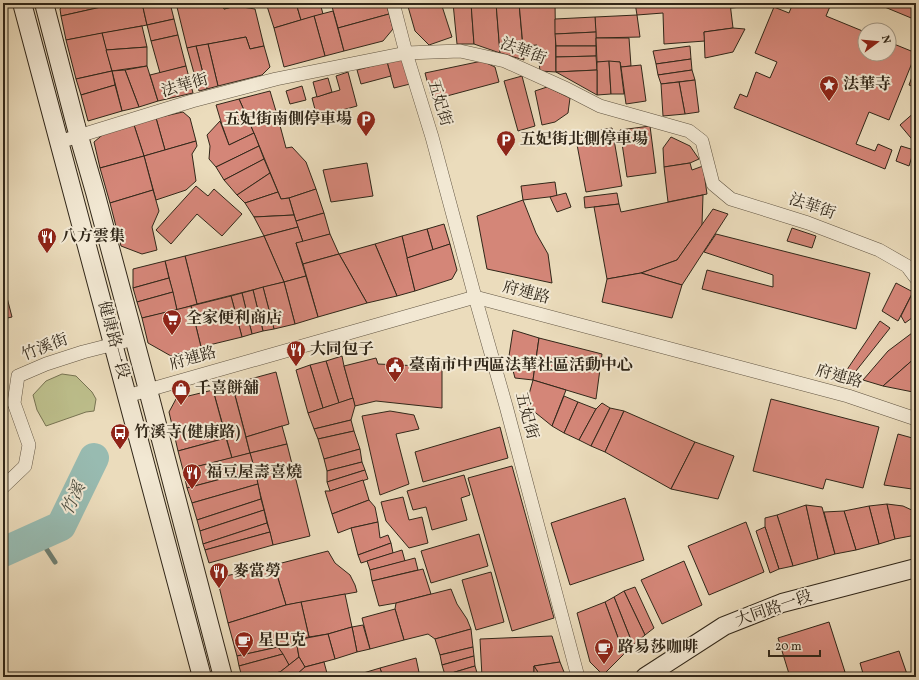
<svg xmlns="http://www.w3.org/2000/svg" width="919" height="680" font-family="Vollkorn,'Noto Serif TC',serif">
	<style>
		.green { fill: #bdbf8c; stroke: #777352 }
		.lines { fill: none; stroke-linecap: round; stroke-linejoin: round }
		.stream { stroke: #6f8074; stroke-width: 5 }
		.river { stroke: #98bbb1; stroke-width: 30 }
		.building { fill: #d48678; stroke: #312719 }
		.street-casing { stroke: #605442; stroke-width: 14 }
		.secondary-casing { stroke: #312719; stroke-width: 20 }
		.street { stroke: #f2e8d3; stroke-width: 13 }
		.secondary { stroke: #f2e8d3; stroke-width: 18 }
		.labels { text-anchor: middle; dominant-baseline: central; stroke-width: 4; stroke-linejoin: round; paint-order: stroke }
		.street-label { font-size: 16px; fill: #312719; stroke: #f2e8d3 }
		.poi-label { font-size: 16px; font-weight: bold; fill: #312719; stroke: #f2e8d3; text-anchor: start }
		.water-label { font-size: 17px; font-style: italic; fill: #4b4c3f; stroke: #f2e8d3 }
	</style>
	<rect width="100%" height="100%" fill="#ebdcbc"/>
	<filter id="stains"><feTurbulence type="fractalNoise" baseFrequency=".005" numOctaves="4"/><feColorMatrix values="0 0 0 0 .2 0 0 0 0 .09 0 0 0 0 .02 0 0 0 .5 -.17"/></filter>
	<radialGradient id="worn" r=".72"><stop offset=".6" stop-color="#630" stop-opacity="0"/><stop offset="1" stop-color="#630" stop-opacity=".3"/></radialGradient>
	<path class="green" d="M62,374L76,376L92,392L96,399L94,411L86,412L46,426L37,410L33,395L46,381Z"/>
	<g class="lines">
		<path class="stream" d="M38,536L55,562"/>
		<path class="river" d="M3,552L61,526L94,458"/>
	</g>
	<g class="building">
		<path d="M65,3H119L61,16L60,9Z"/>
		<path d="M119,3H142L147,25L66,40L61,16Z"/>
		<path d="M142,3H170L174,19L147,25Z"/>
		<path d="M176,3H222L224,9L236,6L255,9L264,46L250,49L246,37L187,48Z"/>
		<path d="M222,3H236V6L224,9Z"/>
		<path d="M266,3H296L301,20L274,28Z"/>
		<path d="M296,3H320L323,14L301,20Z"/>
		<path d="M331,3H386L389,14L338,28Z"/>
		<path d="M407,3H441L452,37L429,45L415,31Z"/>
		<path d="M453,3H471L474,44H457Z"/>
		<path d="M471,3H496L500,53L474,44Z"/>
		<path d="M496,3H519L524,60L500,53Z"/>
		<path d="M519,3H555L556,72L540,71L537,45L523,46Z"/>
		<path d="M635,3H730L733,28L704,32L705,41L664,44L663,13L637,15Z"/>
		<path d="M730,3H752V6L731,8Z"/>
		<path d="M793,3H828L831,4L826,16L865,32V54H889V42L916,53L889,120L869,112L856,144L875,151L878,144L892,150L885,169L734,108L740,94L747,97L756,72L770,78L777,62L755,53L774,7L789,13Z"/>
		<path d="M875,3H916V20Z"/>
		<path d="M333,11L344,51L325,56L314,16Z"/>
		<path d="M389,14L393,29L383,41L344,51L338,28Z"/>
		<path d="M637,15L640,37L596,38L595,17Z"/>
		<path d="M314,16L325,56L284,67L274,28Z"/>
		<path d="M595,17L596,32L555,34V19Z"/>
		<path d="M174,19L178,35L151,41L147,25Z"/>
		<path d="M142,26L147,47L106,50L102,33Z"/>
		<path d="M733,28L745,29L733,52L705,58L704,32Z"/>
		<path d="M596,32V46H556L555,34Z"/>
		<path d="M102,33L112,71L76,79L66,40Z"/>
		<path d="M178,35L186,66L160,73L151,41Z"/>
		<path d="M246,37L250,49L264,46L270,67L262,75L218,86L208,44Z"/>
		<path d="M596,38H629L631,66L621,67L620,62H597Z"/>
		<path d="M208,44L218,86L207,89L196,46Z"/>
		<path d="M196,46L207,89L199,91L187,48Z"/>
		<path d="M556,46H596V56L556,57Z"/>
		<path d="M690,46L691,59L656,64L653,51Z"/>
		<path d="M147,47V66L112,71L106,50Z"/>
		<path d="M596,56L597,70L556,72V57Z"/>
		<path d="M402,57L410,84L394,88L387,62Z"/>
		<path d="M691,59L692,70L658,75L656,64Z"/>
		<path d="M482,61L495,67L499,82L432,100L425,73Z"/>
		<path d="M609,61L611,94L597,95V62Z"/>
		<path d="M609,61L620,62L624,94H611Z"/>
		<path d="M387,62L391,76L361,84L357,70Z"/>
		<path d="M641,65L646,101L626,104L621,67Z"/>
		<path d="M147,66L158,101L139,107L125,70Z"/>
		<path d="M186,66L193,93L158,101L150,75Z"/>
		<path d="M916,66V88L909,85Z"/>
		<path d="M125,70L139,107L122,111L112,71Z"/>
		<path d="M597,70V95L556,72Z"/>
		<path d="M692,70L695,80L661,84L658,75Z"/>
		<path d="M112,71L115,85L81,95L76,79Z"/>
		<path d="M348,72L357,106L317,117L312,98L340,90L336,76Z"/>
		<path d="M522,76L535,126L518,131L504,81Z"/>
		<path d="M328,78L332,92L317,97L313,82Z"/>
		<path d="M695,80L699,112L685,114L679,82Z"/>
		<path d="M679,82L685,114L663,116L661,84Z"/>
		<path d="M115,85L122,111L88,121L81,95Z"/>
		<path d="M302,86L306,100L290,104L286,91Z"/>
		<path d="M547,87L570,98L568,113L555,122L542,125L535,91Z"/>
		<path d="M270,91L278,118L251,126L239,99Z"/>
		<path d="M239,99L247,117L222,125L216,105Z"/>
		<path d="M916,111V144L900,125Z"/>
		<path d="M183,112L190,118L196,141L165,150L156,118Z"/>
		<path d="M247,117L254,133L229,145L222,125Z"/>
		<path d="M156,118L165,150L144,156L134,125Z"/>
		<path d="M278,118L286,148L292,147L306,162L316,189L289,198L281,199L251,126Z"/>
		<path d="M220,121L229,145L254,133L259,146L216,167L209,159L210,146L207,135Z"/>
		<path d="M134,125L144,156L100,168L94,142L106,132Z"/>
		<path d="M650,126L656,173L627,177L620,130Z"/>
		<path d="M612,128L622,186L586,192L575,134Z"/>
		<path d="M671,137L690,146L699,159L690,163L664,167L663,148Z"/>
		<path d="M196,141L197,146L192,154L196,181L186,190L156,200L144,156Z"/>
		<path d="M259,146L264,159L224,180L216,167Z"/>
		<path d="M901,146L914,150L909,166L896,161Z"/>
		<path d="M144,156L153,190L110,203L100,168Z"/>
		<path d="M264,159L270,173L237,195L224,180Z"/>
		<path d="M367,163L373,196L331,202L323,170Z"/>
		<path d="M690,163L692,170L703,166L707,194L668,202L664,167Z"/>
		<path d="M270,173L278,192L245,203L237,195Z"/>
		<path d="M555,182L557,196L523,200L521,186Z"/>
		<path d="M196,186L208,196L214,189L242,214L222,236L197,214L171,244L156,230Z"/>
		<path d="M316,189L324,213L296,221L289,198Z"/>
		<path d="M153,190L159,211L152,227L157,250L142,254L121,246L110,203Z"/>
		<path d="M278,192L281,199L289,198L294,215L254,217L245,203Z"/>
		<path d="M566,193L571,207L557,212L550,197Z"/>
		<path d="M617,193L619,204L585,208L584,197Z"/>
		<path d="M703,195L702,225L677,260L641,273L607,279L594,207L619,204L621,212Z"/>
		<path d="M523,200L536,233L548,254L552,283L487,269L477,216Z"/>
		<path d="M713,209L728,214L682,285L641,273L677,260Z"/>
		<path d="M324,213L330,234L303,242L296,221Z"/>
		<path d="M294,215L298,227L264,236L254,217Z"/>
		<path d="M444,224L450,244L433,250L427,229Z"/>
		<path d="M298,227L303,242L296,243L306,276L284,282L264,236Z"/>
		<path d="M792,228L816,236L812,248L787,241Z"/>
		<path d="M427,229L433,250L407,258L402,236Z"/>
		<path d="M330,234L339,254L303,264L296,243Z"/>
		<path d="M716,234L870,273L856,329L702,289L707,270L773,287V275L704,252Z"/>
		<path d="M264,236L284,282L197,304L185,256Z"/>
		<path d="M402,236L415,291L397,296L375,244Z"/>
		<path d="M375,244L397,296L367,303L339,254Z"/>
		<path d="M450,244L457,270L452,279L415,291L407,258Z"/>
		<path d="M339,254L367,303L318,317L303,264Z"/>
		<path d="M185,256L197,304L177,310L165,261Z"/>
		<path d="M165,261L169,278L133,288V269Z"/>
		<path d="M641,273L682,285L672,318L602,302L607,279Z"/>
		<path d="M306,276L318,317L295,324L284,282Z"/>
		<path d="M169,278L173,292L137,302L133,288Z"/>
		<path d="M3,282L12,317L3,319Z"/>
		<path d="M284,282L295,324L274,329L263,287Z"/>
		<path d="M896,283L913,292L898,321L882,311Z"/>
		<path d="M263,287L274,329L263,331L253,290Z"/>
		<path d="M253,290L263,331L252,334L242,293Z"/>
		<path d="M916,291V315L905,323L901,316L913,292Z"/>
		<path d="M173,292L177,310L142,318L137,302Z"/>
		<path d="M242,293L252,334L242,337L231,296Z"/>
		<path d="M231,296L242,337L201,347L191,306Z"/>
		<path d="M191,306L201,347L171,356L148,343L142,318Z"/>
		<path d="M880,321L890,328L852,376L844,374Z"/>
		<path d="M513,330L539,338L533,380L515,378L509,356Z"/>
		<path d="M912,333L916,337V357L883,386L863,380L888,351Z"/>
		<path d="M539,338L602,354L596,399L533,380Z"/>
		<path d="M342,356L344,366L353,398L339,403L326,361Z"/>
		<path d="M916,357V383L913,392L883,386Z"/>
		<path d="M376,358L378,364L442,367V408L376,401L355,406L344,366Z"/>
		<path d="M326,361L339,403L323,408L310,365Z"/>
		<path d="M310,365L323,408L308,413L296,370Z"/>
		<path d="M276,372L289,424L246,437L232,384Z"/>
		<path d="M533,380L566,390L552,426L526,405Z"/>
		<path d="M232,384L250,453L232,458L213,390Z"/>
		<path d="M213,390L226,438L178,451L169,412L176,399Z"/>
		<path d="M3,394L7,398L10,407L3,409Z"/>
		<path d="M564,396L578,402L564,433L552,426Z"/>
		<path d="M353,398L355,406L351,420L314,429L308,413Z"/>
		<path d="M771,399L879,427L863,488L826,479L823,489L753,471Z"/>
		<path d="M578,402L596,409L579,440L564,433Z"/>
		<path d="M602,403L610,408L591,446L579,440L596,409Z"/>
		<path d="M610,408L624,411L605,452L591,446Z"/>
		<path d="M390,411L414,415L419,429L396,434L409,484L380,495L362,416Z"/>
		<path d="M624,411L695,442L671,489L605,452Z"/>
		<path d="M351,420L354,431L318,439L314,429Z"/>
		<path d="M282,426L287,444L250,453L246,437Z"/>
		<path d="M500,427L508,458L423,482L415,452Z"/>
		<path d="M354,431L360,449L324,459L318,439Z"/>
		<path d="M898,434L916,439V476L912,489L884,485Z"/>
		<path d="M226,438L232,458L183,470L178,451Z"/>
		<path d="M695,442L734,456L718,499L671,489Z"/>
		<path d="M287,444L310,536L273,545L250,453Z"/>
		<path d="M360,449L362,462L327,471L324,459Z"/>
		<path d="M250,453L255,470L187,488L183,470Z"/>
		<path d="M362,462L365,470L327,482V471Z"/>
		<path d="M512,466L554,618L512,631L468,478Z"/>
		<path d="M255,470L258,484L192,503L187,488Z"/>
		<path d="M365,470L368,479L330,491L327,482Z"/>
		<path d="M464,475L470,495L461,498L467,520L432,530L426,507L413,510L407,491Z"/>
		<path d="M916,476V491L912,489Z"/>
		<path d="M363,480L369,500L332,514L325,491H330Z"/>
		<path d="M258,484L261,499L197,520L192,503Z"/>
		<path d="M403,497L409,520L422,517L428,543L409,548L386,521L381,502Z"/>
		<path d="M625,498L644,560L570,585L551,523Z"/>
		<path d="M261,499L264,510L200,531L197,520Z"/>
		<path d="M369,500L375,507L378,522L351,528L338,533L332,514Z"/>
		<path d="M887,504L895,539L879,544L869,506Z"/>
		<path d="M887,504L903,506L916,512V535L895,539Z"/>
		<path d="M806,505L818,559L793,566L777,515Z"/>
		<path d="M806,505L822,507L835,554L818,559Z"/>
		<path d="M869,506L879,544L856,550L844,511Z"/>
		<path d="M264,510L267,523L203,544L200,531Z"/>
		<path d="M844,511L856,550L835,554L824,512Z"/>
		<path d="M777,515L793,566L779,569L765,527V518Z"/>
		<path d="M378,522L380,538L388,535L391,543L358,555L351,528Z"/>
		<path d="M746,522L764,572L709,595L688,546Z"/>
		<path d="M267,523L270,532L205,550L203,544Z"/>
		<path d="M765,527L779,569L770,573L756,531Z"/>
		<path d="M270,532L273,545L209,563L205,550Z"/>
		<path d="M479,534L488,566L431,583L421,551Z"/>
		<path d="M391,543L393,553L361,563L358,555Z"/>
		<path d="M402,550L405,561L370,570L367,561Z"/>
		<path d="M328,551L335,563L350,575L355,585L357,592L286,605L274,565Z"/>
		<path d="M415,558L418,570L372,581L370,570Z"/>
		<path d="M684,561L702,605L662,624L641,580Z"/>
		<path d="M274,565L286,605L228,623L217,578Z"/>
		<path d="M423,569L431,594L396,603L379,606L372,581Z"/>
		<path d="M491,572L504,622L476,630L462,580Z"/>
		<path d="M635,587L654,628L645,635L624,591Z"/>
		<path d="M451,589L457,604L467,619L471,629L435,639L428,634L404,640L395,609L396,603Z"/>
		<path d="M624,591L645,635L633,645L614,597Z"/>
		<path d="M345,594L352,627L328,634L309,637L301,602Z"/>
		<path d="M614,597L633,645L624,654L605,602Z"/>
		<path d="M301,602L309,637L296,640L299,657L289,665L278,647L237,656L228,623L286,605Z"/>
		<path d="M605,602L624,654L603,675L590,662L577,613Z"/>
		<path d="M395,609L404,640L370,649L362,618Z"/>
		<path d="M829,622L845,672L827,677H790L778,638Z"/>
		<path d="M363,625L370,649L357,652L352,627Z"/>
		<path d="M352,627L357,652L335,659L328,634Z"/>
		<path d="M471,629L473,647L440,655L435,639Z"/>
		<path d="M328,634L335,659L305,667L299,657L296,640Z"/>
		<path d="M552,636L560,662L534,666V677H482L480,639Z"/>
		<path d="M278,647L283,654L239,666L237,656Z"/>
		<path d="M473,647L474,656L442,665L440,655Z"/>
		<path d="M899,651L908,677H864L860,663Z"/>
		<path d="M283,654L289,665L280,672L255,677H242L239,666Z"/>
		<path d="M474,656L475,666L445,675L442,665Z"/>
		<path d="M299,657L305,667L294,677H255L280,672Z"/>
		<path d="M416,658L420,677H383L380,668Z"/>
		<path d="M324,662L328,677H297L296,675L305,667Z"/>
		<path d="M560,662L566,677H541L534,666Z"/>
		<path d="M475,666L478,676L474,677H446L445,675Z"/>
		<path d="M534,666L541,677H534Z"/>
		<path d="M380,668L383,677H350Z"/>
	</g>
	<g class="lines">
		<defs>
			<g id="street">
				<path d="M393,3L406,53L432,137L475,297L506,406L578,677"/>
				<path d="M59,142L192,101L276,79L406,53L460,51L505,61L567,89L600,106L689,131L702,141L713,184L731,199L808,223L879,250L907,266L916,278"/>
				<path d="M127,396L475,297L848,396L916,419"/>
				<path d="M3,487L25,466L29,445L14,403L18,376L46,364L83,352L134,339"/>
			</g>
			<g id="secondary">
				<path d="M22,3L202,677"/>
				<path d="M44,3L76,126L95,192L148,390L223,677"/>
				<path d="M645,677L724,626L782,603L916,568"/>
			</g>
		</defs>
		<use href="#street" class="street-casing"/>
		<use href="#secondary" class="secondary-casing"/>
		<use href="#street" class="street"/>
		<use href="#secondary" class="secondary"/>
	</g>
	<defs>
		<symbol id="sight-pin" viewBox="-11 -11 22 30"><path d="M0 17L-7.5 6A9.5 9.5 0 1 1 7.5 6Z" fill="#8f2418" stroke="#f2e8d3"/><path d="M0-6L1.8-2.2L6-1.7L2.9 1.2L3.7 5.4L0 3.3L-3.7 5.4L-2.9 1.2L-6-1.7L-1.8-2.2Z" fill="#fff"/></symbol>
		<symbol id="parking-pin" viewBox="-11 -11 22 30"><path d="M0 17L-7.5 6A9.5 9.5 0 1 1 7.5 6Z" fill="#8f2418" stroke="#f2e8d3"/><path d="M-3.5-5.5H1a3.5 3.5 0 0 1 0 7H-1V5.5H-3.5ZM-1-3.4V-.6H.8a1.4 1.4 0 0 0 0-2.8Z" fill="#fff"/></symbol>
		<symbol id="restaurant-pin" viewBox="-11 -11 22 30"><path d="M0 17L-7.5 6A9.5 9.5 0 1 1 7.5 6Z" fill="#8f2418" stroke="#f2e8d3"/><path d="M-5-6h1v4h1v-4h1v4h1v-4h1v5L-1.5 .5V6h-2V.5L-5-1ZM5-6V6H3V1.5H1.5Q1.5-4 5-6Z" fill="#fff"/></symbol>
		<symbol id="supermarket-pin" viewBox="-11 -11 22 30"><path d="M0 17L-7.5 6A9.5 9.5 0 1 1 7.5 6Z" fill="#8f2418" stroke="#f2e8d3"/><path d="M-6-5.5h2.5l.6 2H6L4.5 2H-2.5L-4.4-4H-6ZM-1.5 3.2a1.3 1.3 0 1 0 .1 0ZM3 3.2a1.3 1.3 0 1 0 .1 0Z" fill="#fff"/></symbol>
		<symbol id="civic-pin" viewBox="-11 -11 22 30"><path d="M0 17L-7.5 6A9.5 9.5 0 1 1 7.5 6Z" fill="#8f2418" stroke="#f2e8d3"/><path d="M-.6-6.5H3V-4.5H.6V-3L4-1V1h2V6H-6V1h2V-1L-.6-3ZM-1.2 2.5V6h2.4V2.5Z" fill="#fff"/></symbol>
		<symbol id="shop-pin" viewBox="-11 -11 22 30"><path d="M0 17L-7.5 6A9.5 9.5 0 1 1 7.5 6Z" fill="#8f2418" stroke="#f2e8d3"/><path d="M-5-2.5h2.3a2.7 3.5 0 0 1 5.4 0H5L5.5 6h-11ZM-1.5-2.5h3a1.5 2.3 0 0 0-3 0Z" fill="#fff"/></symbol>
		<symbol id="bus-pin" viewBox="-11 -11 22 30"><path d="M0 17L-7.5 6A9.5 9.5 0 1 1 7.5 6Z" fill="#8f2418" stroke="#f2e8d3"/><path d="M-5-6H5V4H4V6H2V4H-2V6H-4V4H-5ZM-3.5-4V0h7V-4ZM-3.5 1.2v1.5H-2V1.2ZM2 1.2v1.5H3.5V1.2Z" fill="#fff"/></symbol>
		<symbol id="cafe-pin" viewBox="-11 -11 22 30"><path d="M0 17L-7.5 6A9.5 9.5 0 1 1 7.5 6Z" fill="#8f2418" stroke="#f2e8d3"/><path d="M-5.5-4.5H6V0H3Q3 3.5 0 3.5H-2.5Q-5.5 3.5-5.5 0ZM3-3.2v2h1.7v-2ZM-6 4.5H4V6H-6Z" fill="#fff"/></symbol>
	</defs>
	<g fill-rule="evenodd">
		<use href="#sight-pin" x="818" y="74" width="22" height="30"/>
		<use href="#parking-pin" x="355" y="109" width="22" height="30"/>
		<use href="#parking-pin" x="495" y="129" width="22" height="30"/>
		<use href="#restaurant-pin" x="36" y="226" width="22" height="30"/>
		<use href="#supermarket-pin" x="161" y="308" width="22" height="30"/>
		<use href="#restaurant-pin" x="285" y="339" width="22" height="30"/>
		<use href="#civic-pin" x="384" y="355" width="22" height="30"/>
		<use href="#shop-pin" x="170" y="378" width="22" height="30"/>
		<use href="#bus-pin" x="109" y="422" width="22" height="30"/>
		<use href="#restaurant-pin" x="181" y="462" width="22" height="30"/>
		<use href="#restaurant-pin" x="208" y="561" width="22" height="30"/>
		<use href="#cafe-pin" x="233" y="630" width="22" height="30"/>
		<use href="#cafe-pin" x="593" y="637" width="22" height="30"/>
	</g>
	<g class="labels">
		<g class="street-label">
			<text transform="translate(523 52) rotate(21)">法華街</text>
			<text transform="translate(185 86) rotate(-16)">法華街</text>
			<text transform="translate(439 103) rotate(73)">五妃街</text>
			<text transform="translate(812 207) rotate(19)">法華街</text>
			<text transform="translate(526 293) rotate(15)">府連路</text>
			<text transform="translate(113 340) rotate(75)">健康路一段</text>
			<text transform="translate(45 348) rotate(-21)">竹溪街</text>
			<text transform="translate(193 359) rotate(-16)">府連路</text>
			<text transform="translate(839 377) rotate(16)">府連路</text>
			<text transform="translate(526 416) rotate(75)">五妃街</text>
			<text transform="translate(774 609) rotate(-19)">大同路一段</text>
		</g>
		<g class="poi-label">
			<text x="843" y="85">法華寺</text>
			<text x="352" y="120" text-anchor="end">五妃街南側停車場</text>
			<text x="520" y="140">五妃街北側停車場</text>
			<text x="61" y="237">八方雲集</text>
			<text x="186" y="319">全家便利商店</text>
			<text x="310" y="350">大同包子</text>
			<text x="409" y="366">臺南市中西區法華社區活動中心</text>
			<text x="195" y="389">千喜餅舖</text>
			<text x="134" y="433">竹溪寺(健康路)</text>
			<text x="206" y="473">福豆屋壽喜燒</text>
			<text x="233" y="572">麥當勞</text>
			<text x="258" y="641">星巴克</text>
			<text x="618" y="648">路易莎咖啡</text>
		</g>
		<g class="water-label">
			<text transform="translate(74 499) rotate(-65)">竹溪</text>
		</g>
	</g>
	<rect width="919" height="680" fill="none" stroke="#ebdcbc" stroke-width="16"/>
	<rect x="4" y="4" width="911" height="672" fill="none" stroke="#312719" stroke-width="2"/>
	<rect x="8" y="8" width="903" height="664" fill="none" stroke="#312719"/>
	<g transform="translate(877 42) rotate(74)"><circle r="19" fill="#f2e8d3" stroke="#a59b89"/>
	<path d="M0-3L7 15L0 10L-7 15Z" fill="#8f2418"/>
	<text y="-6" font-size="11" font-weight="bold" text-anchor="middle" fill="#312719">N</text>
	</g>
	<path d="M769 650v6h51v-6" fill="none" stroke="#312719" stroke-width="2"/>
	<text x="775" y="650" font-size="12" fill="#312719" stroke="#f2e8d3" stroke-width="3" paint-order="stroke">20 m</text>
	<rect width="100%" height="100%" filter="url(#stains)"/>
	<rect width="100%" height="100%" fill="url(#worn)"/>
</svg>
